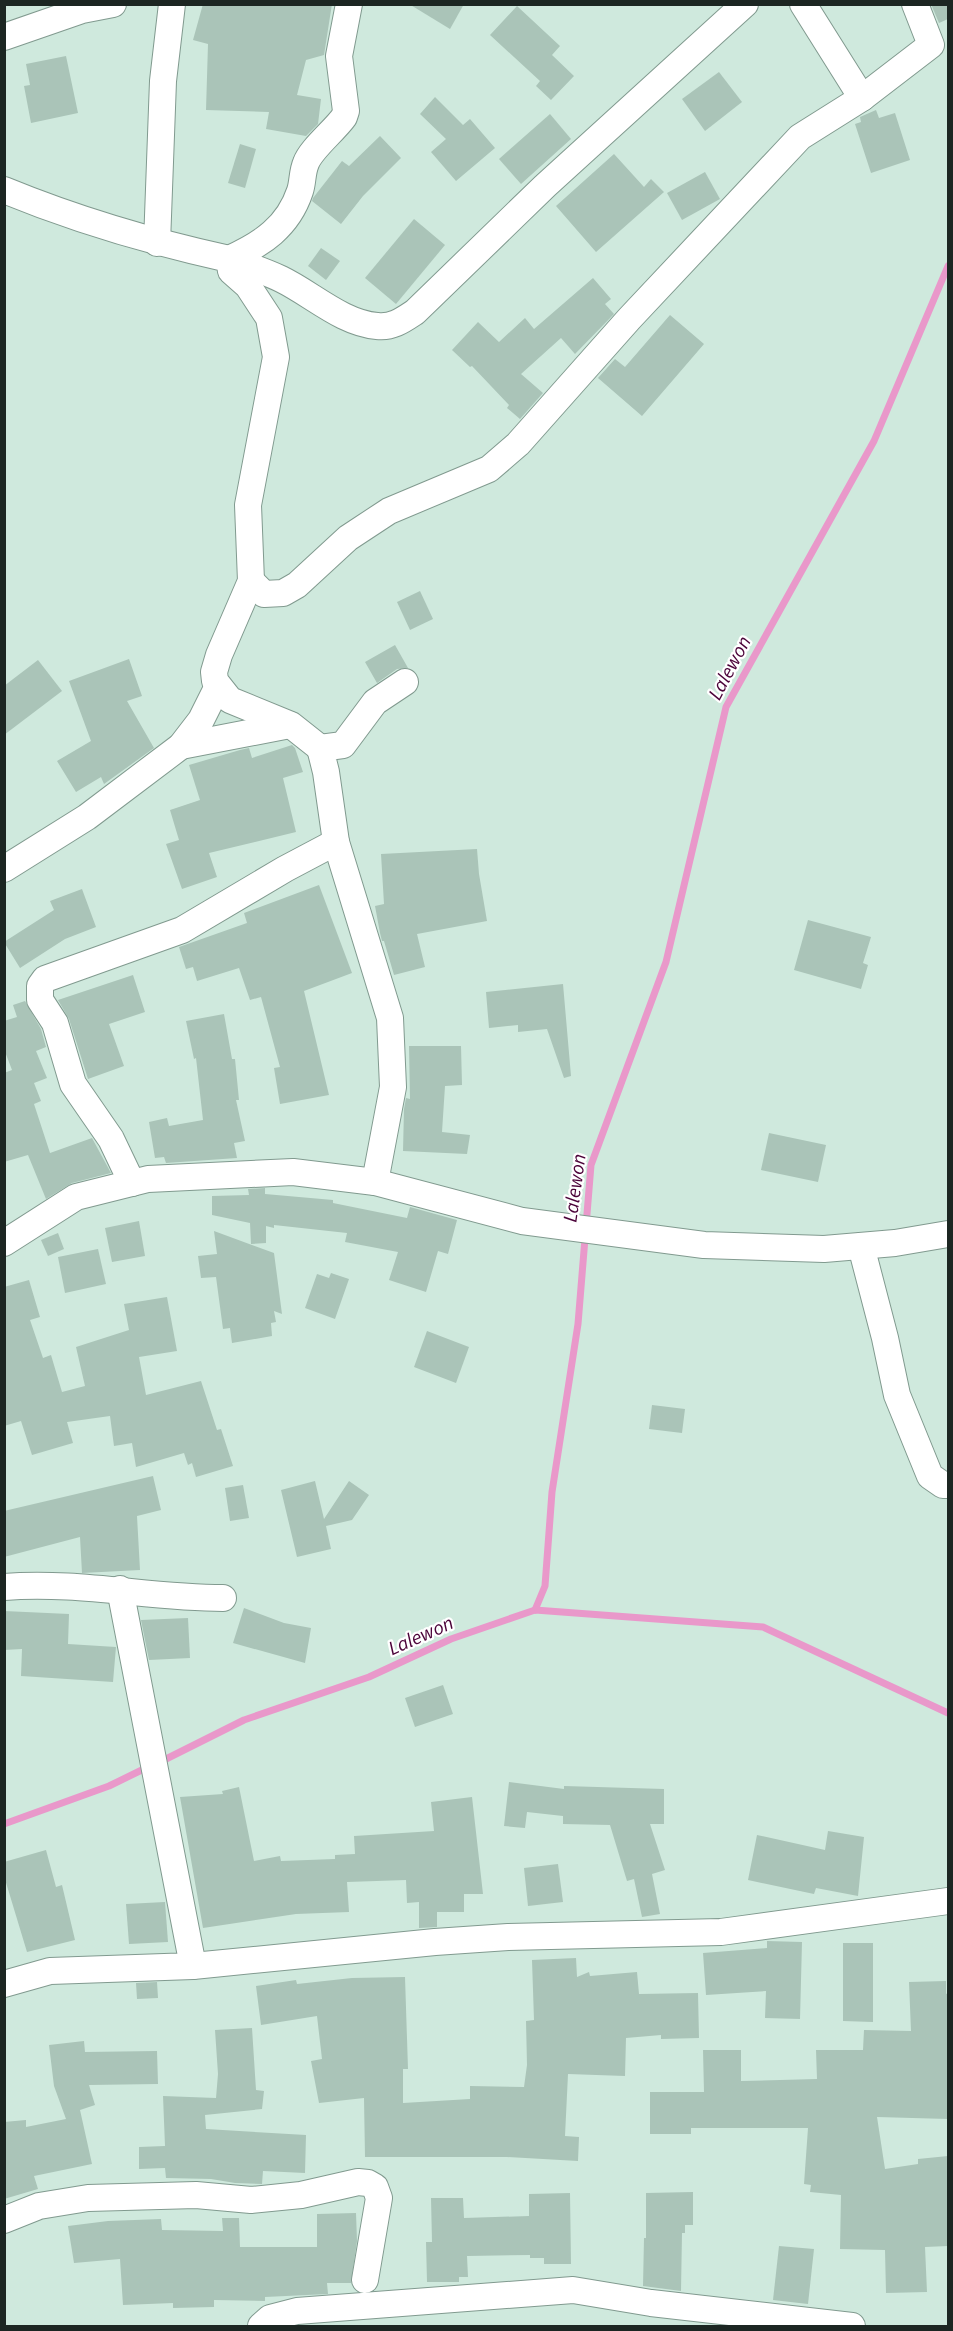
<svg xmlns="http://www.w3.org/2000/svg" width="953" height="2331" font-family="'Source Sans 3',sans-serif">
	<style>
		.lines { fill: none; stroke-linecap: round; stroke-linejoin: round }
		.stream { stroke: #e998ca; stroke-width: 7 }
		.building { fill: #aac4b8 }
		.minor-casing { stroke: #819a8f; stroke-width: 28 }
		.minor { stroke: #fff; stroke-width: 26 }
		.labels { text-anchor: middle; dominant-baseline: central; stroke-width: 4.5; stroke-linejoin: round; paint-order: stroke }
		.water-label { font-size: 20px; font-style: italic; fill: #4b0339; stroke: #fff }
	</style>
	<rect width="100%" height="100%" fill="#cfe9dd"/>
	<g class="lines">
		<g class="stream">
			<path d="M535,1610L545,1586L552,1492L578,1324L591,1165L666,962L726,707L874,441L948,266"/>
			<path d="M160,1762L244,1720L369,1677L451,1639L535,1610L763,1627L948,1713"/>
			<path d="M4,1824L109,1786L150,1766"/>
		</g>
	</g>
	<g class="building">
		<path d="M203,4H332L324,55L306,60L297,95L321,99L318,124L306,136L266,129L269,112L206,110L208,44L193,40Z"/>
		<path d="M409,4H464L450,29Z"/>
		<path d="M931,4H948V19L939,23Z"/>
		<path d="M517,6L560,46L552,55L574,76L551,100L536,86L540,81L490,35Z"/>
		<path d="M66,56L78,113L31,123L24,86L30,85L26,64Z"/>
		<path d="M719,72L742,102L705,131L682,99Z"/>
		<path d="M435,97L463,125L470,119L495,148L456,181L431,152L446,139L420,114Z"/>
		<path d="M876,110L879,118L895,113L910,160L871,173L855,124L861,122L860,117Z"/>
		<path d="M550,114L571,139L521,184L499,159Z"/>
		<path d="M380,136L401,158L363,196L341,224L312,201L313,198L342,161L349,166Z"/>
		<path d="M240,144L256,149L245,188L228,183Z"/>
		<path d="M614,154L644,187L651,179L664,192L596,252L556,206Z"/>
		<path d="M705,172L720,199L682,220L667,193Z"/>
		<path d="M414,219L445,245L396,304L365,278Z"/>
		<path d="M321,248L340,261L326,280L308,266Z"/>
		<path d="M593,278L611,299L605,304L614,314L575,354L561,338L521,374L543,393L520,419L507,408L509,405L472,366L470,367L452,350L478,322L499,342L525,318L534,329Z"/>
		<path d="M670,315L704,344L642,416L598,378L615,359L625,367Z"/>
		<path d="M420,591L433,619L410,630L397,602Z"/>
		<path d="M395,645L408,668L397,669L377,683L365,662Z"/>
		<path d="M129,659L142,696L127,701L154,748L104,784L101,777L76,792L57,761L91,741L69,681Z"/>
		<path d="M38,660L62,691L4,735V686Z"/>
		<path d="M292,745L295,748L303,772L283,778L296,832L209,853L217,877L182,889L166,844L179,840L170,810L200,800L189,765L240,750L249,748L252,758Z"/>
		<path d="M477,849L479,874L487,921L417,934L425,967L394,975L384,941H382L380,933L375,906L384,904L381,854Z"/>
		<path d="M319,885L352,973L304,991L329,1095L280,1104L274,1068L280,1067L261,997L250,1000L239,968L197,981L193,967L186,969L179,947L247,923L244,913Z"/>
		<path d="M82,889L96,927L65,939L20,968L4,942L54,910L50,901Z"/>
		<path d="M808,920L871,937L863,963L868,965L861,989L794,970Z"/>
		<path d="M133,975L145,1012L109,1024L124,1066L88,1079L69,1019L58,1000Z"/>
		<path d="M563,984L571,1076L564,1078L547,1029L518,1032V1025L489,1028L486,992Z"/>
		<path d="M25,1001L41,1029L46,1047L36,1051L47,1078L34,1083L41,1101L34,1104L50,1153L92,1138L111,1173L72,1183L46,1199L28,1155L4,1162V1073L12,1070L4,1049V1021L17,1017L13,1005Z"/>
		<path d="M224,1014L232,1059H235L239,1100H236L245,1141L234,1143L237,1158L166,1163L164,1157L155,1158L149,1122L167,1118L169,1126L203,1120L196,1058L194,1059L186,1021Z"/>
		<path d="M409,1046H461L462,1085L445,1086L442,1132L470,1135L467,1154L403,1151L404,1109L406,1098L410,1099Z"/>
		<path d="M769,1133L826,1145L818,1182L761,1170Z"/>
		<path d="M265,1188V1194L333,1200V1203L407,1218L410,1207L457,1220L448,1254L438,1251L426,1292L389,1280L398,1252L345,1242L347,1233L274,1225V1228L266,1226V1243L251,1244L250,1223L212,1215V1196L249,1195L248,1189Z"/>
		<path d="M139,1221L145,1256L112,1262L105,1228Z"/>
		<path d="M214,1231L274,1253L282,1314L274,1311L276,1322L271,1323L272,1336L232,1343L230,1328L223,1329L216,1277L201,1278L198,1256L217,1254Z"/>
		<path d="M58,1233L64,1249L48,1256L41,1240Z"/>
		<path d="M98,1249L106,1284L65,1293L58,1257Z"/>
		<path d="M331,1273L349,1279L335,1319L305,1308L317,1274L329,1278Z"/>
		<path d="M29,1280L40,1317L30,1320L43,1358L51,1355L62,1392L85,1386L76,1347L129,1330L124,1304L167,1297L177,1351L139,1357L146,1395L201,1381L217,1430L221,1429L233,1466L196,1477L192,1463L188,1465L184,1453L136,1467L132,1443L114,1446L110,1416L67,1422L73,1443L32,1455L21,1421L4,1426V1287Z"/>
		<path d="M427,1331L469,1347L456,1383L414,1367Z"/>
		<path d="M652,1405L685,1409L682,1433L649,1429Z"/>
		<path d="M153,1476L161,1510L137,1516L140,1570L82,1573L80,1537L4,1557V1511Z"/>
		<path d="M315,1481L324,1519L349,1481L369,1495L352,1520L326,1526L331,1549L297,1557L281,1490Z"/>
		<path d="M243,1485L249,1518L230,1521L225,1488Z"/>
		<path d="M244,1608L284,1623L311,1628L305,1663L233,1643Z"/>
		<path d="M4,1611L69,1614L68,1644L116,1647L113,1682L21,1676L22,1649L4,1650Z"/>
		<path d="M188,1618L190,1658L149,1660L141,1620Z"/>
		<path d="M443,1685L453,1714L415,1727L405,1698Z"/>
		<path d="M509,1782L564,1789V1786L664,1789V1824H650L665,1870L652,1874L660,1914L642,1917L634,1879L627,1881L610,1825L563,1824V1816L527,1812L525,1828L504,1826Z"/>
		<path d="M239,1787L254,1861L280,1856L281,1861L335,1859V1855L355,1854L354,1836L434,1831L431,1802L472,1797L483,1894H464V1912H437V1927L419,1928V1902L407,1903L406,1880L347,1882L349,1912L296,1914L203,1928L180,1797L223,1794L222,1791Z"/>
		<path d="M828,1831L864,1837L858,1896L816,1888L814,1894L748,1880L757,1835L825,1850Z"/>
		<path d="M46,1850L56,1887L62,1885L75,1940L27,1952L4,1876V1862Z"/>
		<path d="M558,1864L563,1902L528,1906L524,1868Z"/>
		<path d="M165,1902L168,1942L129,1944L126,1904Z"/>
		<path d="M767,1941L802,1942L800,2019L765,2018L766,1991L706,1995L703,1953L767,1948Z"/>
		<path d="M843,1943H873V2022L843,2021Z"/>
		<path d="M576,1958L577,1977L589,1972L590,1976L637,1972L639,1994L698,1993L699,2038L661,2039V2035L626,2038L625,2076L568,2074L565,2136L579,2137L578,2161L507,2157H365L364,2098L319,2103L311,2061L322,2059L317,2016L261,2025L256,1986L296,1980L297,1984L352,1978L405,1977L408,2069H403V2103L470,2099V2086L524,2087L527,2065L526,2021L534,2020L532,1960Z"/>
		<path d="M946,1981V1994L948,1993V2119L877,2117L885,2169L918,2164V2159L948,2156V2246L925,2247L927,2292L886,2293L885,2250L840,2249L841,2195L810,2192L811,2185L804,2184L808,2128H691V2134H650V2092H704L703,2050H741V2081L817,2079L816,2050H863L864,2030L911,2031L909,1982Z"/>
		<path d="M157,1982L158,1998L137,1999L136,1983Z"/>
		<path d="M252,2028L256,2090L264,2091L262,2109L205,2115L206,2129L306,2135L305,2173L263,2171L262,2184L235,2183L211,2179L166,2178L165,2168L139,2169V2147L165,2146L163,2096L216,2098L218,2074L215,2030Z"/>
		<path d="M84,2041L85,2052L157,2051L158,2084L89,2085L95,2105L80,2110L92,2164L34,2176L38,2189L4,2199V2122L26,2120V2127L66,2119L54,2086L49,2045Z"/>
		<path d="M693,2192V2225H685V2233H682L681,2291L643,2286L644,2238H646V2193Z"/>
		<path d="M570,2193L571,2264H544V2258H530V2255L467,2256L468,2277H459V2282H427L426,2242H432L431,2198H463L464,2218L529,2216V2194Z"/>
		<path d="M356,2213L357,2241L351,2283H327L328,2294L265,2297V2301L214,2300V2307L173,2308V2303L123,2305L120,2259L74,2263L68,2226L108,2221L161,2219L162,2230L223,2231L222,2218H239L240,2247H317V2214Z"/>
		<path d="M779,2246L814,2249L808,2304L773,2300Z"/>
	</g>
	<g class="lines">
		<defs>
			<g id="minor">
				<path d="M349,4L339,56L346,111L344,117C334,131 311,149 306,163C302,172 303,182 300,191C288,227 262,244 229,259C246,265 264,271 281,279C312,294 342,323 377,326C392,328 403,320 415,312L545,186L745,4"/>
				<path d="M803,4L862,98"/>
				<path d="M4,37L82,10L113,4"/>
				<path d="M4,190C77,220 152,242 229,259L231,271L248,286L269,318L276,357L248,505L251,581L219,655L214,672L215,681L230,700L291,725L320,748"/>
				<path d="M157,243L163,81L172,4"/>
				<path d="M251,581L264,594L283,593L297,585L348,538L389,511L489,469L518,444L629,319L800,137L862,98L931,45L915,4"/>
				<path d="M181,746L290,725"/>
				<path d="M4,869L87,817L181,746L201,720L218,686"/>
				<path d="M375,1182L393,1087L390,1018L336,842L326,772L320,748L343,745L375,702L405,682"/>
				<path d="M132,1183L111,1139L73,1084L55,1023L40,1000V986L45,979L182,930L285,869L336,842"/>
				<path d="M4,1243L76,1197L148,1179L293,1172L375,1182L522,1221L704,1245L824,1249L895,1243L948,1234"/>
				<path d="M861,1246L885,1338L897,1395L930,1476L943,1485H948"/>
				<path d="M4,1587C78,1581 150,1598 223,1598"/>
				<path d="M193,1966L435,1942L508,1937L721,1932L948,1901"/>
				<path d="M4,1984L50,1971L193,1966L120,1589"/>
				<path d="M4,2220L39,2206L88,2198L196,2195L251,2200L301,2195L358,2182L368,2183L375,2187L379,2198L365,2280"/>
				<path d="M261,2326L270,2318L297,2311L573,2290L651,2303L852,2326"/>
			</g>
		</defs>
		<use href="#minor" class="minor-casing"/>
		<use href="#minor" class="minor"/>
	</g>
	<g class="labels">
		<g class="water-label">
			<text transform="translate(730 668) rotate(-62)">Lalewon</text>
			<text transform="translate(575 1188) rotate(-82)">Lalewon</text>
			<text transform="translate(421 1636) rotate(-24)">Lalewon</text>
		</g>
	</g>
	<rect width="953" height="2331" fill="none" stroke="#1c2622" stroke-width="12"/>
</svg>
